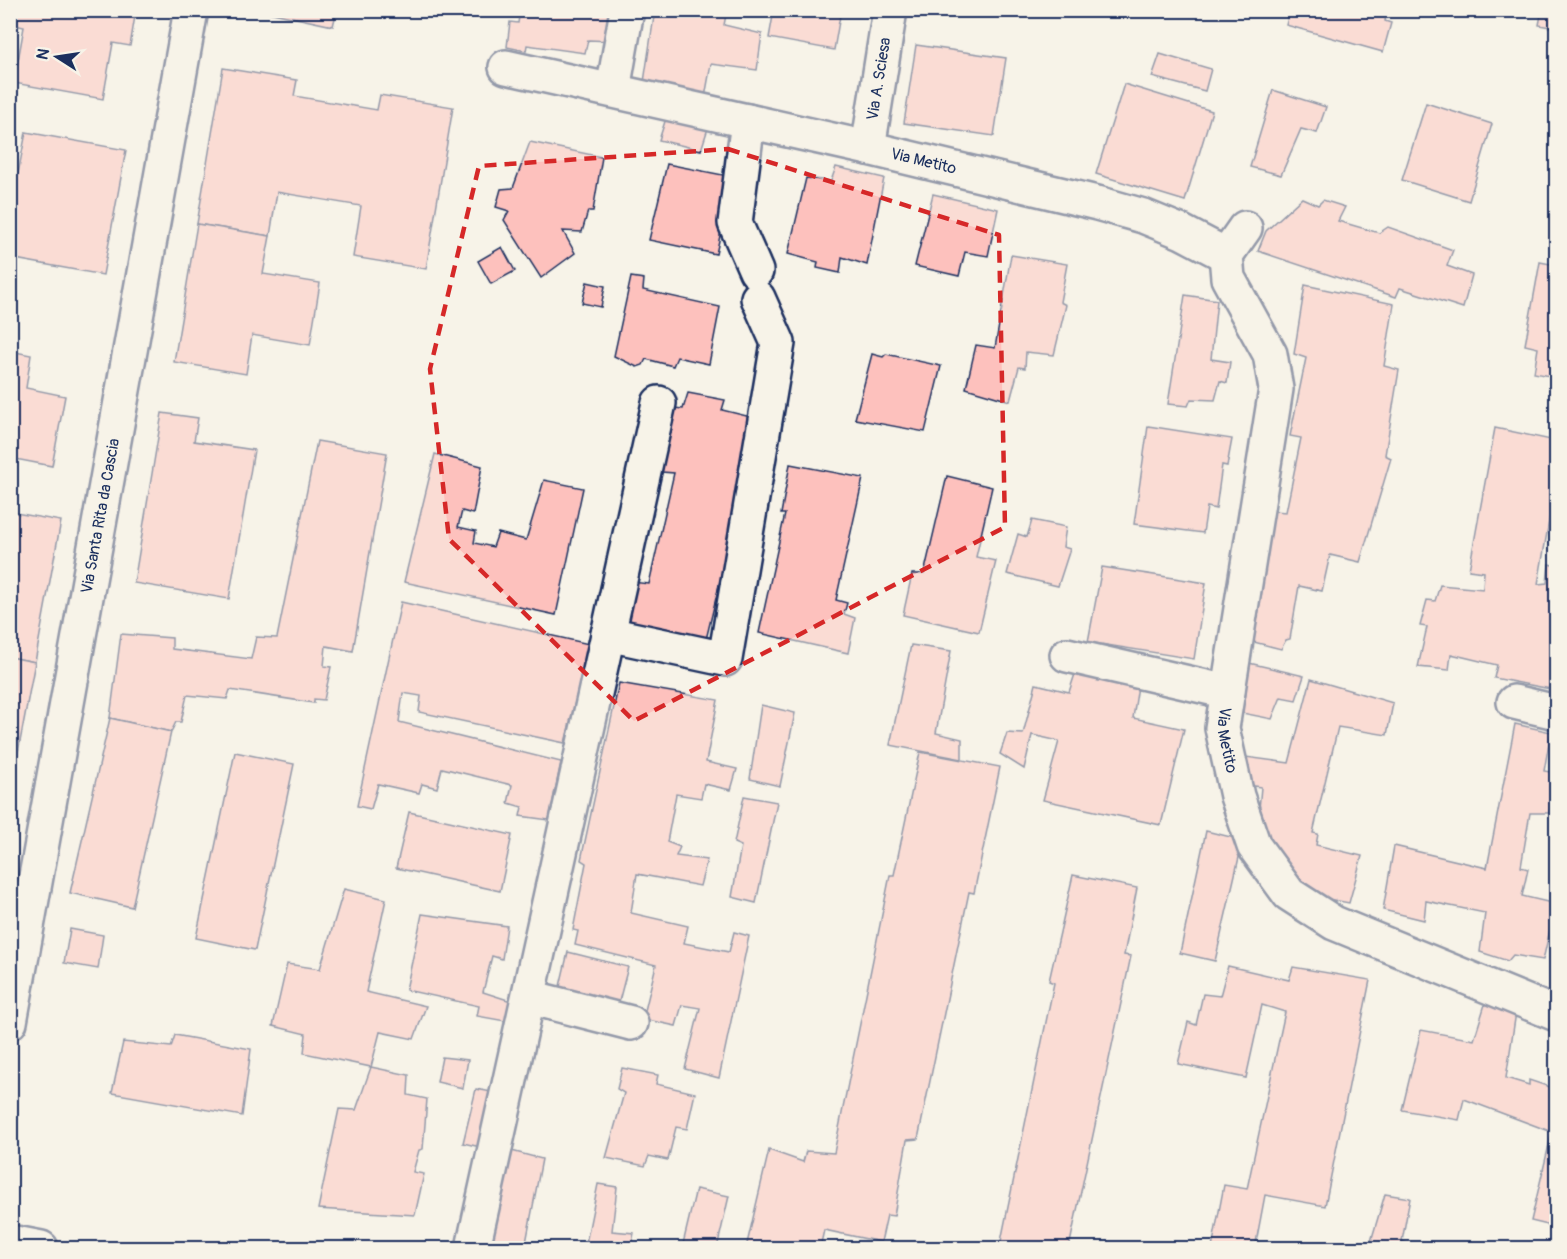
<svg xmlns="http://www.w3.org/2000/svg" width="1567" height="1259" font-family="Pangolin,sans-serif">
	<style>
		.building { fill: #fdc1bd; stroke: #1b2f5e; stroke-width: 1.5 }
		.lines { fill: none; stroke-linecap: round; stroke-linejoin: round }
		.street-casing { stroke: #1b2f5e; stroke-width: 38 }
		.secondary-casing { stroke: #1b2f5e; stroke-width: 38 }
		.street { stroke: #f7f3e8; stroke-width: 33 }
		.secondary { stroke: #f7f3e8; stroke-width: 33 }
		.marked { fill: none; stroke: #d62828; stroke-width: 4.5; stroke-dasharray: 12 8; stroke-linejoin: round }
		.labels { text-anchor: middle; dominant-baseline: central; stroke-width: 6; stroke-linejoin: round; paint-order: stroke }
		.street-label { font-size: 16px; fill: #1b2f5e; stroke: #f7f3e8 }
	</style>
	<rect width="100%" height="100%" fill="#f7f3e8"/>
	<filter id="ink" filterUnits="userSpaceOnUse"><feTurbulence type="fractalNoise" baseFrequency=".0167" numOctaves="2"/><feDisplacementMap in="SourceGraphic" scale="12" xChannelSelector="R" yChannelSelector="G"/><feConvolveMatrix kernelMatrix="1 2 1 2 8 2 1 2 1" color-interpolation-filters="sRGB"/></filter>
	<g filter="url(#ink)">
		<g class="building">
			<path d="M10,10H136L130,46L113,43L103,99L14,83L24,27L10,24Z"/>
			<path d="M259,10H337L333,26Z"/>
			<path d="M520,10H617L613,41L588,40L585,53L527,45L526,51L507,47L510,22L518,23Z"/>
			<path d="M655,10H727L724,25L762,34L757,70L711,64L705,97L644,82Z"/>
			<path d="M774,10H841L834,50L769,38Z"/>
			<path d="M1290,10H1387L1385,21L1391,23L1383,52L1286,25Z"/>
			<path d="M1542,10H1556V28L1539,25Z"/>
			<path d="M916,45L1006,58L994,136L904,123Z"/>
			<path d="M1160,54L1211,69L1205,91L1152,77Z"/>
			<path d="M223,68L297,80L294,96L377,110L380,95L453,107L426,269L353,257L361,206L277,192L270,236L197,224Z"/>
			<path d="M1124,84L1212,111L1185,201L1096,174Z"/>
			<path d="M1273,90L1326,107L1317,133L1301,129L1281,175L1250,167Z"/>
			<path d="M1426,103L1492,124L1469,201L1402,180Z"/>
			<path d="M669,109L710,122L701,150L659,140Z"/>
			<path d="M26,132L126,150L103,275L10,258V215Z"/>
			<path d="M530,142L602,157L593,211H588L582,232L563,231L575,253L541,278L504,220L509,211L496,207L501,189L513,188Z"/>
			<path d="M667,164L733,177L716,254L649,240Z"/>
			<path d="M836,167L884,178L867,265L842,257L840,273L817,268L818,262L788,254L806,178L831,181Z"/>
			<path d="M933,194L998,209L988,256L965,252L959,276L915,266Z"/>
			<path d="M1302,198L1318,205L1323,200L1345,207L1338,221L1379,233L1388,227L1453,250L1447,266L1472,275L1463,308L1400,288L1396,297L1258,251L1266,231Z"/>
			<path d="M197,224L270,236L263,274L320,283L310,345L252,335L246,374L174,362Z"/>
			<path d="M502,247L515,271L491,284L478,261Z"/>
			<path d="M1011,255L1067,264L1060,302L1066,305L1054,355L1026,352L1025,368L1019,367L1010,401L966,388L976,345L995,348Z"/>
			<path d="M1540,262L1556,265V377L1534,373L1538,348L1525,345Z"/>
			<path d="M631,277L644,279L643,290L720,307L709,364L677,357L673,366L646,359L643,365L637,367L614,356Z"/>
			<path d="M587,282L605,286L601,307L582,303Z"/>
			<path d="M1305,285L1394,304L1384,366L1399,370L1385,455L1391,458L1360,562L1330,555L1322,591L1299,586L1290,639L1286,640L1281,649L1250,641L1274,511L1286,512L1301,438L1290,436L1306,358L1294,354Z"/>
			<path d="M1185,295L1217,300L1211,359L1230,362L1227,383L1220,381L1215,400L1191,399L1188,406L1168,404Z"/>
			<path d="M10,351L31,355L26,388L65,396L52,466L10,458Z"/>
			<path d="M872,354L883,357L886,354L941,366L925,432L855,419Z"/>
			<path d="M688,393L725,400L722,410L759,419L703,652L626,631L632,582L649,584L674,473L662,472L674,408L683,409Z"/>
			<path d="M162,413L198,418L194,441L254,450L229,599L134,583Z"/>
			<path d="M1148,426L1232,439L1227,466L1222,465L1216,509L1207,507L1203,533L1134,524Z"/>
			<path d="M1495,428L1556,441V481L1538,584L1547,583L1549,564L1556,566V690L1494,678L1497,665L1451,654L1449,670L1418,667L1427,627L1420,626L1427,600L1435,601L1440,585L1483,589L1484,572L1469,570Z"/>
			<path d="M317,441L387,453L353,651L326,646L324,666L331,667L324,700L314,699V703L230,690L227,699L187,695L181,722H176L171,732L110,718L121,634L172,638V649L251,659L256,637L277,638Z"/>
			<path d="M435,454L482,466L473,514L462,511L458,527L476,531L474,543L493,547L498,533L526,540L544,480L583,488L556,615L404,582Z"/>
			<path d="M790,464L863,478L836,600L847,603L844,614L855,618L848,653L759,633L785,514H781Z"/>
			<path d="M947,476L992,487L976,557L996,561L979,632L903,615L912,574H924Z"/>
			<path d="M10,512L61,521L35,662L10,657Z"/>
			<path d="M1032,520L1066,527L1063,547L1070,549L1058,586L1007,574L1018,534L1027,537Z"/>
			<path d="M1102,567L1206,583L1194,659L1088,642Z"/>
			<path d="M401,602L589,644L565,743L419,712L421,696L403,693L399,722L561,762L549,820L520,816L522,807L508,803L512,785L442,768L437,788L422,784L419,793L378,784L371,809L357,806Z"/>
			<path d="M911,645L951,651L936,733L962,739V759L890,745Z"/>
			<path d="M10,657L35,662L15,768L10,767Z"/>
			<path d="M1249,663L1304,676L1296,700L1281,697L1272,719L1242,713Z"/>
			<path d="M1076,671L1138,686L1133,718L1184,729L1161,825L1043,800L1059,741L1032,735L1024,769L1000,754L1007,733L1023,734L1036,684L1069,692Z"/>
			<path d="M1311,679L1393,703L1387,735L1338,727L1313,833L1318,834L1316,845L1362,856L1349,903L1328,899L1296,879L1258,821L1261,787L1247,785L1246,757L1289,763Z"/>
			<path d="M619,683L718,700L706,762L737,769L731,790L704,784L701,798L676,794L667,842L680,847L676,856L707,860L700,886L637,874L631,913L688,926L684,943L729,952L734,932L749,936L719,1078L685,1069L700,1008L682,1005L676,1026L643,1019L656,965L575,945L578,931L573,930L586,863L581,860Z"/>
			<path d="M761,705L795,713L780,786L750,779Z"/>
			<path d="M110,718L171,732L132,907L70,893Z"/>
			<path d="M1515,724L1551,732L1544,771L1556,773L1549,813H1530L1521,867L1528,869L1522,896L1556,904L1543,960L1513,955L1508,961L1480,952L1485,913L1426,901L1424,920L1383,910L1394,846L1487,868Z"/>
			<path d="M235,752L294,764L255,950L196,938Z"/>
			<path d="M920,752L1000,767L974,893L969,892L918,1139L907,1140L894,1216L887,1215L881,1242L824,1230L820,1248H746L769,1150L803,1162L806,1151L834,1153L890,875H894Z"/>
			<path d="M744,796L777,802L756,903L732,897L741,846L734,843Z"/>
			<path d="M409,812L512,835L500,891L396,868Z"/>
			<path d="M1206,831L1243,840L1215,961L1180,953Z"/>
			<path d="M1073,875L1137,888L1124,955L1131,956L1069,1248H1007L1000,1246L1054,983L1049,981Z"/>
			<path d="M344,889L386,899L366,992L426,1006L414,1039L380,1032L371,1067L304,1053L306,1034L273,1026L287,964L320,969Z"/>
			<path d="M422,914L507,926L502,959L492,956L483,992L511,1001L505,1021L477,1016L479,1006L406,990Z"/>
			<path d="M70,929L103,935L98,969L64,963Z"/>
			<path d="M568,952L628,967L616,1013L557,999Z"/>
			<path d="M1228,966L1289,980L1293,967L1370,980L1325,1206L1265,1195L1255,1248H1212L1224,1185L1247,1189L1285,1012L1262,1005L1246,1078L1178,1064L1188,1022L1196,1025L1203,994L1220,996Z"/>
			<path d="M1490,988L1518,999L1506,1078L1529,1085V1080L1556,1089V1227L1531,1221L1552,1132L1464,1099L1459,1120L1402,1110L1421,1030L1474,1040Z"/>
			<path d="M175,1035L251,1049L242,1116L112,1093L123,1042L171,1047Z"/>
			<path d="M442,1057L468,1060L463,1088L437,1082Z"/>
			<path d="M371,1067L409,1075L408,1095L427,1099L423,1149L419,1150L413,1172L424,1174L415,1215L318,1209L339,1109L356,1110Z"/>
			<path d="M622,1068L658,1075L656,1084L695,1093L687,1129L676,1127L668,1160L649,1156L645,1166L606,1158L624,1093L617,1089Z"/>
			<path d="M476,1089L502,1094L489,1149L463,1143Z"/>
			<path d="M508,1150L542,1159L525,1248H486Z"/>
			<path d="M598,1184L617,1187L612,1231L634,1233L631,1248H585Z"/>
			<path d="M696,1189L729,1196L717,1248H682Z"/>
			<path d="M1385,1194L1410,1198L1402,1241L1408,1244L1407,1248H1369Z"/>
		</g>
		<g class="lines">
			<defs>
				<g id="street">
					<path id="s1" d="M506,67L868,148L1097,203L1143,216L1182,232L1226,255"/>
					<path d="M613,90L627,10"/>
					<path d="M748,121L735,223L756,271"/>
					<path id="s2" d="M868,148L890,10"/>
					<path id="s3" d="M1245,228L1226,255L1228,278L1270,354L1276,389L1222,728L1237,796L1254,846L1289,894L1334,923L1556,1014"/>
					<path d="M608,634L725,659L778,343L758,298"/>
					<path d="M1067,655L1228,692"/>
					<path d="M1514,702L1556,712"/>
					<path d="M529,997L631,1023"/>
					<path d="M473,1248L659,403"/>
				</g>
				<g id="secondary">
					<path id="s4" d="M10,1022L191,10"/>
					<path d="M10,1242L41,1248"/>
				</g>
			</defs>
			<use href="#street" class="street-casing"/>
			<use href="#secondary" class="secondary-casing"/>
			<use href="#street" class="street"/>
			<use href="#secondary" class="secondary"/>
		</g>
	</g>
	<path d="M0 0H1567V1259H0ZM728,149L999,235L1005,527L634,721L449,539L430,369L479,166Z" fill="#f7f3e8" fill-opacity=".55" fill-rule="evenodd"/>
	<path class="marked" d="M728,149L999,235L1005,527L634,721L449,539L430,369L479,166Z"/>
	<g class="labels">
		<g class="street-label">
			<text stroke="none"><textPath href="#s2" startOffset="70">Via A. Sciesa</textPath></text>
			<text stroke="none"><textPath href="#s1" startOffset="428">Via Metito</textPath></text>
			<text stroke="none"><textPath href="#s4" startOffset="514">Via Santa Rita da Cascia</textPath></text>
			<text stroke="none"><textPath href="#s3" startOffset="534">Via Metito</textPath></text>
		</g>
	</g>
	<rect width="1567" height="1259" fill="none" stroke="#f7f3e8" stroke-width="36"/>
	<rect x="18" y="18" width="1531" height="1223" fill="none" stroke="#1b2f5e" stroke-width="2" filter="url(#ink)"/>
	<g transform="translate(57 57) rotate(282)" stroke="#f7f3e8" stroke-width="4.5" paint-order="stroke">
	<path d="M0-4.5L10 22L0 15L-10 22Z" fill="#1b2f5e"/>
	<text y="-9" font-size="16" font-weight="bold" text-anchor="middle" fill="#1b2f5e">N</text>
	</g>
</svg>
